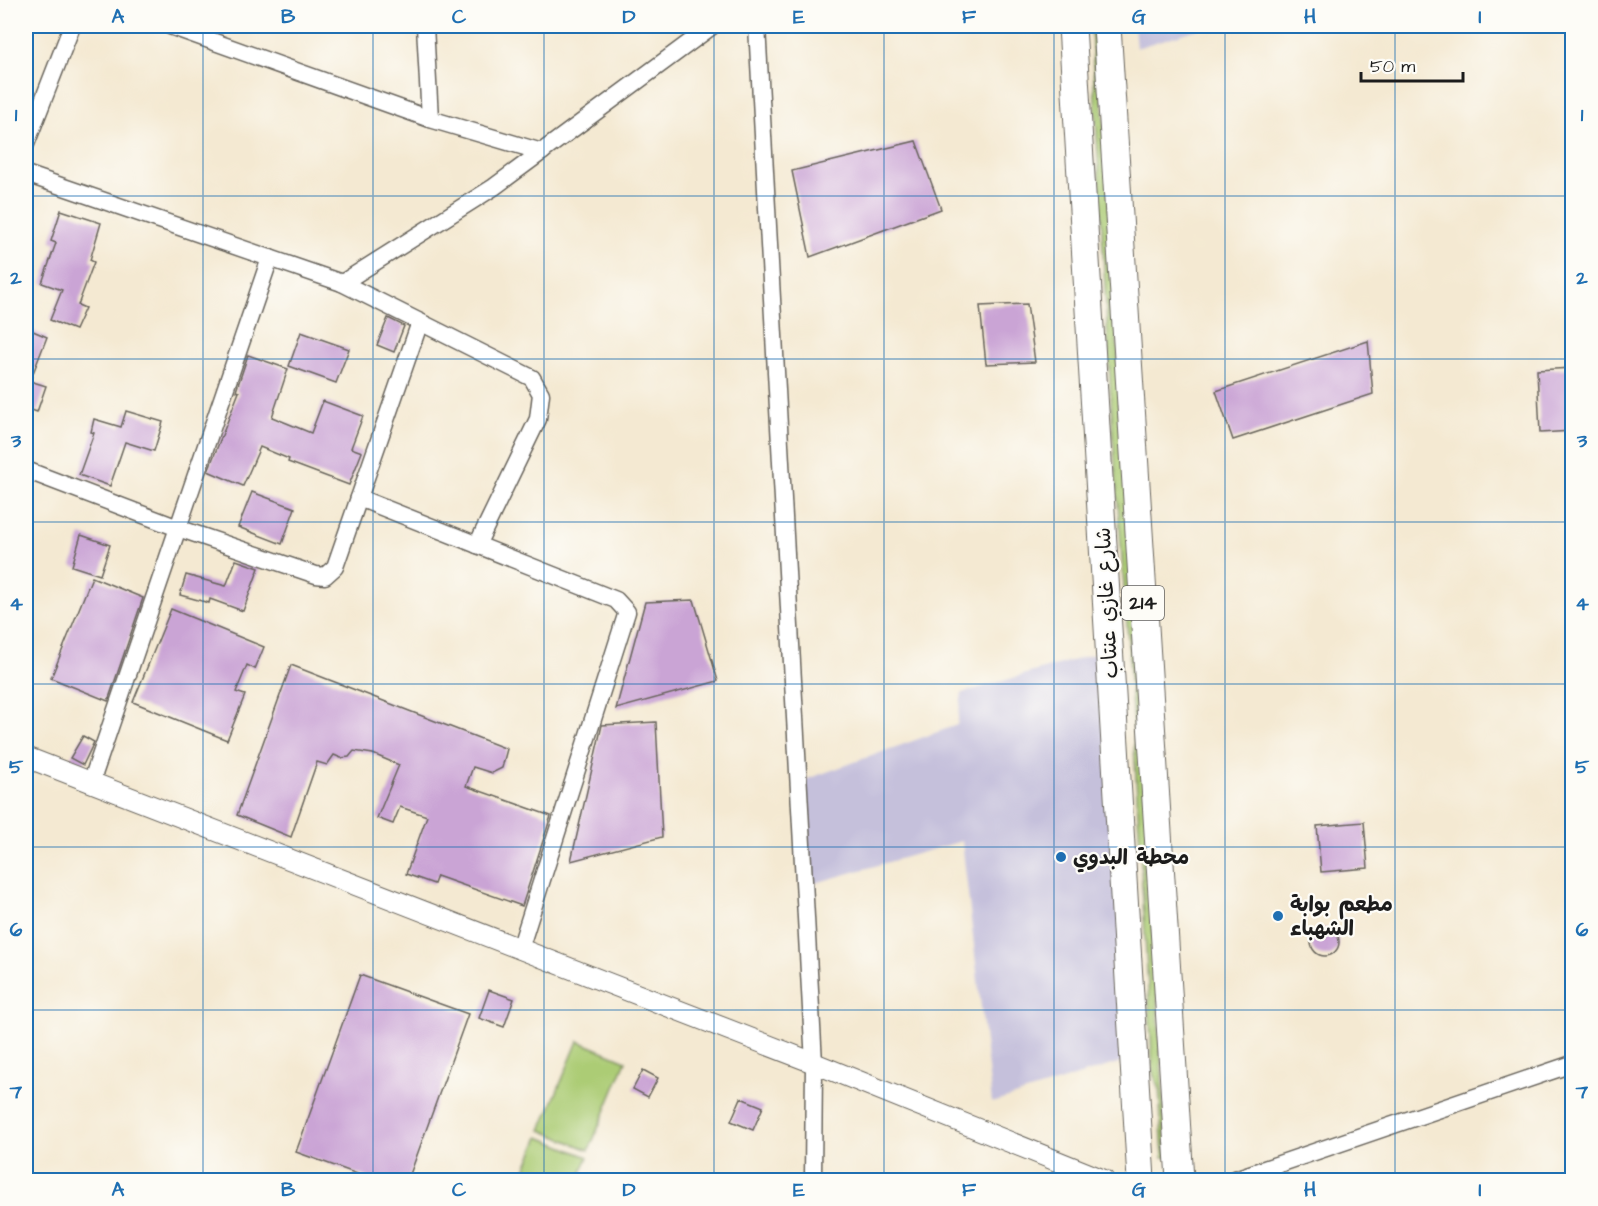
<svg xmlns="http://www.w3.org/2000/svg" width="1598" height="1206" font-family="'Architects Daughter','Playpen Sans Arabic',sans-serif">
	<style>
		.industrial { fill: #c5c0db }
		.green { fill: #accc74; stroke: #647448; stroke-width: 1.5 }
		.building { fill: #caa4d5 }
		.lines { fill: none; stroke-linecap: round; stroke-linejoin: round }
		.minor-casing { stroke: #68645c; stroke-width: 19 }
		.tertiary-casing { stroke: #68645c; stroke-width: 22 }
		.trunk-casing { stroke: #68645c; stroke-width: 29 }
		.minor { stroke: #fff; stroke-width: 16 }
		.tertiary { stroke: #fff; stroke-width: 20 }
		.trunk { stroke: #fff; stroke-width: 27 }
		.grid { fill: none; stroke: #1f6fb2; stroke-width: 1.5; stroke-opacity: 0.55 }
		.poi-dot { fill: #1f6fb2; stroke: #fdfcf7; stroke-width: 2 }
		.labels { text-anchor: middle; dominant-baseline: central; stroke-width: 4.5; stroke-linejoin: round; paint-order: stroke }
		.shield { fill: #fdfcf7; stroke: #605f5e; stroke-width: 1.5 }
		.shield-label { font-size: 20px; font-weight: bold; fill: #1c1c1c }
		.street-label { font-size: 21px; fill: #1c1c1c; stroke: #fdfcf7 }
		.poi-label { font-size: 21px; font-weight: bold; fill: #1c1c1c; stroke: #fdfcf7; text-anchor: start }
		.neatline { fill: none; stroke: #1f6fb2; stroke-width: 2 }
		.grid-label { font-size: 20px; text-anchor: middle; font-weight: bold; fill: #1f6fb2 }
	</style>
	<rect width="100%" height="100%" fill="#fdfcf7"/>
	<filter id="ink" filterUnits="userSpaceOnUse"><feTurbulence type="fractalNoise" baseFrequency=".0167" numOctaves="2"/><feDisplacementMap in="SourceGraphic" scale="12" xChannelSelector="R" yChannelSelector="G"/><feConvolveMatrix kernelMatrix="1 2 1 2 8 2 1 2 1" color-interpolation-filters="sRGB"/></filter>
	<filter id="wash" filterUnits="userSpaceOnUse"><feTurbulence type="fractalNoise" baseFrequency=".008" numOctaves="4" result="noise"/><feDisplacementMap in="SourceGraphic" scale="24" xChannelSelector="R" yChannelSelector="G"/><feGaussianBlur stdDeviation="1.35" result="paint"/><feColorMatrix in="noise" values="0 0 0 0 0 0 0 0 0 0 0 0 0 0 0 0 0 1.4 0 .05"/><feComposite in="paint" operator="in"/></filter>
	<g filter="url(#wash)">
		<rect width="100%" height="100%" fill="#f4e9d2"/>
		<g class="industrial">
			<path d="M1134,26H1208L1136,48Z"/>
			<path d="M1098,653L1134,1058L992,1103L962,841L805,886L799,782L957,725L962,693Z"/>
		</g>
		<g class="green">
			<path d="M1091,26H1098L1167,1158L1163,1157L1159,1087L1153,1074L1128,640L1113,437Z"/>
			<path d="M578,1041L626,1061L589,1150L541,1130Z"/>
			<path d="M539,1137L588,1157L578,1180H521Z"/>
		</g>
		<g id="blocks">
			<g class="building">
				<path d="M916,141L941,209L810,257L792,171Z"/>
				<path d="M61,210L101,223L90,260L94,262L78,305L85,308L75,330L50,320L62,290L42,283L56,243L51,241Z"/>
				<path d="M1027,304L1035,362L986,364L980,306Z"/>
				<path d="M388,318L404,326L394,352L377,345Z"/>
				<path d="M26,328L47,337L30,381L46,386L37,412L26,408Z"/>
				<path d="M301,332L349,349L336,383L289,366Z"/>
				<path d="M1368,341L1373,394L1233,440L1216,391Z"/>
				<path d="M248,355L288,369L272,417L311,433L323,401L363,416L351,448L362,452L349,485L288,462L289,459L260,447L243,486L208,471L239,392L236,391Z"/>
				<path d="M1572,368V431L1540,433L1537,370Z"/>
				<path d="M126,411L163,422L154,451L125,442L110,486L79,475L94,433L91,432L94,419L121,427Z"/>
				<path d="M252,492L295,508L282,544L238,527Z"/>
				<path d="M81,535L110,545L100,575L72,566Z"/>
				<path d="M236,560L259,568L243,611L210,599L209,603L180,595L186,575L226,586Z"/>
				<path d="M92,577L143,598L108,701L51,678Z"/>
				<path d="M694,600L718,681L616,709L645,602Z"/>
				<path d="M171,609L264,647L255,669L247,665L236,692L245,695L227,740L133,702Z"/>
				<path d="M291,665L507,749L502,768L492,773L473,767L466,786L551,816L522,906L437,876L434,884L406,874L427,816L400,807L393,824L377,818L399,765L373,754L354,751L349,757L341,758L334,755L327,765L317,762L291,837L237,815Z"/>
				<path d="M656,722L662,837L571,861L602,725Z"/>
				<path d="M83,736L94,742L83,765L70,758Z"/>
				<path d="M1364,822L1368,868L1321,872L1317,826Z"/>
				<circle cx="1325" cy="942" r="14"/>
				<path d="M360,975L468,1014L408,1180H374L296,1152Z"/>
				<path d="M489,990L514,999L504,1027L479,1018Z"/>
				<path d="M643,1070L658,1078L648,1097L633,1089Z"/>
				<path d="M741,1098L763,1107L753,1130L731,1121Z"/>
			</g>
		</g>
	</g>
	<g filter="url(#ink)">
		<use href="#blocks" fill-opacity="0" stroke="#68645c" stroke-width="1.5"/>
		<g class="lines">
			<defs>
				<g id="minor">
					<path d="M170,26L430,119L542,152"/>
					<path d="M425,26L430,119"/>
					<path d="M757,26L814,1063L813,1180"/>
					<path d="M26,144L72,26"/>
					<path d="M26,174L342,283L532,378L541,394L538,419L477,545"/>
					<path d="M342,283L494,187L712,26"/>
					<path d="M26,470L178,528L316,575L325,576L335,567L420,322"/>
					<path d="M359,498L616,600L627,612L520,949"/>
					<path d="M91,783L270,258"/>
					<path d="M1232,1180L1572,1064"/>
				</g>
				<path id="tertiary" d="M26,757L814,1063L1104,1180"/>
				<g id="trunk">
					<path d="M1072,26L1141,1180"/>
					<path d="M1107,26L1180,1180"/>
				</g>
			</defs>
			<use href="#minor" class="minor-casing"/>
			<use href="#tertiary" class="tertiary-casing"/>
			<use href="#trunk" class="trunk-casing"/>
			<use href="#minor" class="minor"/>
			<use href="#tertiary" class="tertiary"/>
			<use href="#trunk" class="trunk"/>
		</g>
	</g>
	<path class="grid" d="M203,26V1180M373,26V1180M544,26V1180M714,26V1180M884,26V1180M1054,26V1180M1225,26V1180M1395,26V1180M26,196H1572M26,359H1572M26,522H1572M26,684H1572M26,847H1572M26,1010H1572"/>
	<g class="poi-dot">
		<circle cx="1061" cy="857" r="6"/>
		<circle cx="1278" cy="916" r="6"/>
	</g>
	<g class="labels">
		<rect class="shield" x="1122" y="586" width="42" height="34" rx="4.5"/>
		<g class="shield-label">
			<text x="1143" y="603">214</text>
		</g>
		<g class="street-label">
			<text transform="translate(1107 603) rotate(-93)">شارع غازي عنتاب</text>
		</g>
		<g class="poi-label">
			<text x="1073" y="857">محطة البدوي</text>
			<text x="1290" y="904">مطعم بوابة<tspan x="1290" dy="24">الشهباء</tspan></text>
		</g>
	</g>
	<rect width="1598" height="1206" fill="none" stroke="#fdfcf7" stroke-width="66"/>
	<path d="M1361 72v9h102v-9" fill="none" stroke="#1c1c1c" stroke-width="3"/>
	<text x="1370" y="72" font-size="18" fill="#1c1c1c" stroke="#fdfcf7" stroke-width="4.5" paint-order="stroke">50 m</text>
	<rect x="33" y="33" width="1532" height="1140" class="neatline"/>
	<g class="grid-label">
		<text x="118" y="23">A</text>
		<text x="288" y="23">B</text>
		<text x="459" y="23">C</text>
		<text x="629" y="23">D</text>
		<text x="799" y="23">E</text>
		<text x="969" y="23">F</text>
		<text x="1139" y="23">G</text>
		<text x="1310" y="23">H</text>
		<text x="1480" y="23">I</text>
		<text x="16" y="121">1</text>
		<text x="1582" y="121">1</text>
		<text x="16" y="284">2</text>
		<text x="1582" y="284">2</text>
		<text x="16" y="447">3</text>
		<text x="1582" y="447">3</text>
		<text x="16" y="610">4</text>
		<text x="1582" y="610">4</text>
		<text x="16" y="773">5</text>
		<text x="1582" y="773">5</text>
		<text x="16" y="936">6</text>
		<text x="1582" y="936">6</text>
		<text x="16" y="1098">7</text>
		<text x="1582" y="1098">7</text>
		<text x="118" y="1196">A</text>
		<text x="288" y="1196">B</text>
		<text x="459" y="1196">C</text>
		<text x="629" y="1196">D</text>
		<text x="799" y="1196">E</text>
		<text x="969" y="1196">F</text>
		<text x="1139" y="1196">G</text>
		<text x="1310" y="1196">H</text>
		<text x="1480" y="1196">I</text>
	</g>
</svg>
